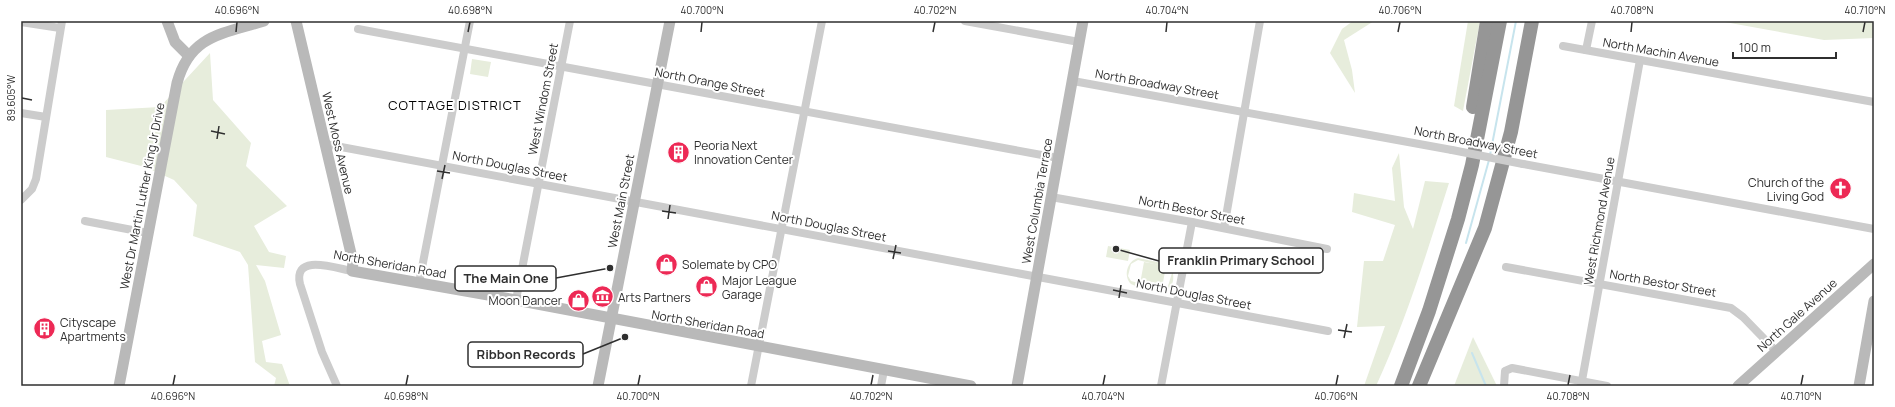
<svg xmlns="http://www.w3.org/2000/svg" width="1895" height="407" font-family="Manrope,sans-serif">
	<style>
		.green { fill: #e7eddc; fill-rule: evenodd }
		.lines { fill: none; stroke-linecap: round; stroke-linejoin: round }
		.stream { stroke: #c7e4ed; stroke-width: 2 }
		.street { stroke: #ccc; stroke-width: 8 }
		.secondary { stroke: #b9b9b9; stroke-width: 11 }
		.highway { stroke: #969696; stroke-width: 14 }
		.street-bridge { stroke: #ccc; stroke-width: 8 }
		.ticks { fill: none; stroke: #2f2f2f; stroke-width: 1.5 }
		.labels { text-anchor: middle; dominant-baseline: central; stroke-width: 4; stroke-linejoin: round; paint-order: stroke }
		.street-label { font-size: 12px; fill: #2f2f2f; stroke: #fff }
		.poi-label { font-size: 12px; fill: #2f2f2f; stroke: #fff; text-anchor: start }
		.neighbourhood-label { font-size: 13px; letter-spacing: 1px; fill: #000; stroke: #fff }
		.leader { fill: none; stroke: #2f2f2f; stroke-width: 1.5 }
		.callout-dot { fill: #2f2f2f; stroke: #fff; stroke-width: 1.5 }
		.callout { fill: #fff; stroke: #2f2f2f; stroke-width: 1.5 }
		.callout-label { font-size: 13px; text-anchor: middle; font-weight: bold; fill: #2f2f2f }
		.neatline { fill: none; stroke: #2f2f2f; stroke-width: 1.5 }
		.ticks-label { font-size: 10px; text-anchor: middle; fill: #2f2f2f }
	</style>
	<rect width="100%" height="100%" fill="#fff"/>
	<g class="green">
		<path d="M1353,21H1374L1344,40L1352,70L1355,93L1330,53L1342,29Z"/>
		<path d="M1468,21H1480L1463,111L1454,106Z"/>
		<path d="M1719,21H1874V38L1824,40Z"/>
		<path d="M210,53L213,100L251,143L246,166L287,206L254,226L269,252L286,256L284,268L256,265L265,281L281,335L262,341L266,362L282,364L290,386H274L276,378L255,362L248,265L240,252L193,236L197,205L174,180L145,167L106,157V110L160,107Z"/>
		<path d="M472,59L491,62L488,77L470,74Z"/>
		<path d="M1399,153L1404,207L1413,229L1425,181L1449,183C1427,252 1406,321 1376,386H1364L1385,326L1357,327L1364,261H1383L1395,225L1352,212L1354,193L1395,201L1392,168Z"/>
		<path d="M1108,246L1130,250L1128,261L1106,257Z"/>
		<path d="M1138,258L1167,264C1176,269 1176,290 1163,291C1154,291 1139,288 1131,284C1123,276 1127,261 1138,258ZM1138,260L1170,268L1172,273L1168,286L1162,289L1131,281L1128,276L1131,264Z"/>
		<path d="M1144,262L1166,266L1162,288L1140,284Z"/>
		<path d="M1473,337L1497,386H1454Z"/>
	</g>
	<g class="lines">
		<g class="stream">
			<path d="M1490,155L1516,21"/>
			<path d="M1466,243L1489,160"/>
			<path d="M1472,353L1486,386"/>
		</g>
		<g class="street">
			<path d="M965,21L1079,42"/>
			<path d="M21,22L60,28"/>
			<path d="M358,29L1058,158"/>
			<path d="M1563,46L1874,102"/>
			<path d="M1586,50L1592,21"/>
			<path d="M1073,81L1452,150"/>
			<path d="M21,113L46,117"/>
			<path d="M325,144L1328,331"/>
			<path d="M1523,164L1874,229"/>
			<path d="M1051,197L1192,222L1327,249"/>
			<path d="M21,200L32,189L36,179L62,21"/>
			<path d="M85,221L148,233"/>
			<path d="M1224,228L1260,21"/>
			<path d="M1506,267L1731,308L1743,317L1776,351"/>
			<path d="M419,283L470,21"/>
			<path d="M516,300L570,21"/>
			<path d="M337,386L322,352L300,284C293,253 335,268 352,271"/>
			<path d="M751,386L822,21"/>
			<path d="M881,386L884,370"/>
			<path d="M1161,386L1192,222"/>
			<path d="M1504,386L1505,371L1512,368L1607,386"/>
			<path d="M1581,386L1640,60"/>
		</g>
		<g class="secondary">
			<path d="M167,21L175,42L189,56"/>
			<path d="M296,21L353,262L352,271L516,300L971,386"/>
			<path d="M119,386L177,83C190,35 222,34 264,21"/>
			<path d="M598,386L670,21"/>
			<path d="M1017,386L1083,21"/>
			<path d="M1738,386L1874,264"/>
			<path d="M1859,386L1874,301"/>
		</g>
		<g class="highway">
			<path d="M1473,107L1487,21"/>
			<path d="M1401,386L1429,311L1458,219L1472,165L1500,21"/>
			<path d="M1419,386L1485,228L1511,132L1532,21"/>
		</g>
		<path class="street-bridge" d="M1452,150L1523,164"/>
	</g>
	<path class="ticks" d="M236,32L237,22M468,32L470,22M701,32L702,22M933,32L935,22M1166,32L1167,22M1398,32L1400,22M1631,32L1632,22M1863,32L1865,22M22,98L32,100M211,131L225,134M217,139L219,126M437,171L450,173M442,179L445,165M662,211L676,213M668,219L670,205M888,251L901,253M893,259L896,245M1113,290L1127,293M1119,298L1121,285M1338,330L1352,332M1344,338L1347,324M173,385L175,375M406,385L408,375M638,385L640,375M871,385L873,375M1103,385L1105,375M1336,385L1338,375M1568,385L1570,375M1801,385L1803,375"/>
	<defs>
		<symbol id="building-disc" viewBox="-11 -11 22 22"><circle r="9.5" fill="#ed2955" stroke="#fff"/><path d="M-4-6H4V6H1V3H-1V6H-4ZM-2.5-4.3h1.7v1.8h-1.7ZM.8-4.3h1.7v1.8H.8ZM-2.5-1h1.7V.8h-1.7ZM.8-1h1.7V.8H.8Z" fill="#fff"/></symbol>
		<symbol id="church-disc" viewBox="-11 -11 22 22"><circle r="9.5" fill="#ed2955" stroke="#fff"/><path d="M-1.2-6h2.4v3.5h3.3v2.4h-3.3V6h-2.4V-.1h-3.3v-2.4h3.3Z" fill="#fff"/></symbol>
		<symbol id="shop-disc" viewBox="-11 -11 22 22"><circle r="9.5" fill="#ed2955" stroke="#fff"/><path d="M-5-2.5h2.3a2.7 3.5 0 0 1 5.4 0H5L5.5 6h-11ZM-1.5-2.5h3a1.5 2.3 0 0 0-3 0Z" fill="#fff"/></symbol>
		<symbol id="museum-disc" viewBox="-11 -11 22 22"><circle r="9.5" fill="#ed2955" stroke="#fff"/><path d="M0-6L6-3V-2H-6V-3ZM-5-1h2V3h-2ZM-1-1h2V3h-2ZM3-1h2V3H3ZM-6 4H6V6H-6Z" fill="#fff"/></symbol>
	</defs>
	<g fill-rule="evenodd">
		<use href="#building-disc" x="666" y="140" width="25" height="25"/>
		<use href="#church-disc" x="1828" y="176" width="25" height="25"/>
		<use href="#shop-disc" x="654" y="252" width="25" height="25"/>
		<use href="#shop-disc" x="694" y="274" width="25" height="25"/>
		<use href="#museum-disc" x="590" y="284" width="25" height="25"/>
		<use href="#shop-disc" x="566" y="288" width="25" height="25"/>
		<use href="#building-disc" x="32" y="316" width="25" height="25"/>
	</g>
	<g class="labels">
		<g class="street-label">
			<text transform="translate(1661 52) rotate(10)">North Machin Avenue</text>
			<text transform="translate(710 82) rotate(11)">North Orange Street</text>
			<text transform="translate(1157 84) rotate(10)">North Broadway Street</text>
			<text transform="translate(543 99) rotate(-79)">West Windom Street</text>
			<text transform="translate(1476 142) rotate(11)">North Broadway Street</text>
			<text transform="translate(338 143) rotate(77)">West Moss Avenue</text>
			<text transform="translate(510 166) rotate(11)">North Douglas Street</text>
			<text transform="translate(142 196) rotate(-79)">West Dr Martin Luther King Jr Drive</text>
			<text transform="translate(621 201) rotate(-79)">West Main Street</text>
			<text transform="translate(1037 201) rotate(-80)">West Columbia Terrace</text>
			<text transform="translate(1192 210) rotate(11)">North Bestor Street</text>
			<text transform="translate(1599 221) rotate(-80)">West Richmond Avenue</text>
			<text transform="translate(829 226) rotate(11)">North Douglas Street</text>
			<text transform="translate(390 264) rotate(10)">North Sheridan Road</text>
			<text transform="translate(1663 283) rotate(10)">North Bestor Street</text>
			<text transform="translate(1194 294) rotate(11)">North Douglas Street</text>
			<text transform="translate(1797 315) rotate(-42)">North Gale Avenue</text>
			<text transform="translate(708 324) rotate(10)">North Sheridan Road</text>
		</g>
		<g class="poi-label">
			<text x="694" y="145">Peoria Next<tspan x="694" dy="14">Innovation Center</tspan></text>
			<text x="1824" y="182" text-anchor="end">Church of the<tspan x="1824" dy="14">Living God</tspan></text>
			<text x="682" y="264">Solemate by CPO</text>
			<text x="722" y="280">Major League<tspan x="722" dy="14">Garage</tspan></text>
			<text x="618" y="297">Arts Partners</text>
			<text x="562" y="300" text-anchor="end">Moon Dancer</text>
			<text x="60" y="322">Cityscape<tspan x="60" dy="14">Apartments</tspan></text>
		</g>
		<g class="neighbourhood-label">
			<text x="455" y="105">COTTAGE DISTRICT</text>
		</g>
	</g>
	<path class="leader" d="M1116 249L1159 261M610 268L556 278M625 337L583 354"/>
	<g class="callout-dot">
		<circle cx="1116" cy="249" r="4"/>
		<circle cx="610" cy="268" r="4"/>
		<circle cx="625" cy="337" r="4"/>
	</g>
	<g class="callout">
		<rect x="1159" y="248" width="164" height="25" rx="4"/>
		<rect x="455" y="266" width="101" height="25" rx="4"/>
		<rect x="468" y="342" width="115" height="25" rx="4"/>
	</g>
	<g class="callout-label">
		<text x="1241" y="265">Franklin Primary School</text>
		<text x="506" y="283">The Main One</text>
		<text x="526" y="359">Ribbon Records</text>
	</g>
	<rect width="1895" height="407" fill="none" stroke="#ffffff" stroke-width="44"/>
	<path d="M1733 52v6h103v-6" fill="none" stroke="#2f2f2f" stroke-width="2"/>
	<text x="1739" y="52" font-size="12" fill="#2f2f2f" stroke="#ffffff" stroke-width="3" paint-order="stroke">100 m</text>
	<rect x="22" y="22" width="1851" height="363" class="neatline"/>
	<g class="ticks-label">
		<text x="237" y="14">40.696°N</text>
		<text x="470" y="14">40.698°N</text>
		<text x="702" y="14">40.700°N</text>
		<text x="935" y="14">40.702°N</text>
		<text x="1167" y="14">40.704°N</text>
		<text x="1400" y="14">40.706°N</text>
		<text x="1632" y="14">40.708°N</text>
		<text x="1865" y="14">40.710°N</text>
		<text transform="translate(11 98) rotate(-90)" y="4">89.605°W</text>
		<text x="173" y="400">40.696°N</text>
		<text x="406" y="400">40.698°N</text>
		<text x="638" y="400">40.700°N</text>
		<text x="871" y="400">40.702°N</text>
		<text x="1103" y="400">40.704°N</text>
		<text x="1336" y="400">40.706°N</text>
		<text x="1568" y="400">40.708°N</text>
		<text x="1801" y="400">40.710°N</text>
	</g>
</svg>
